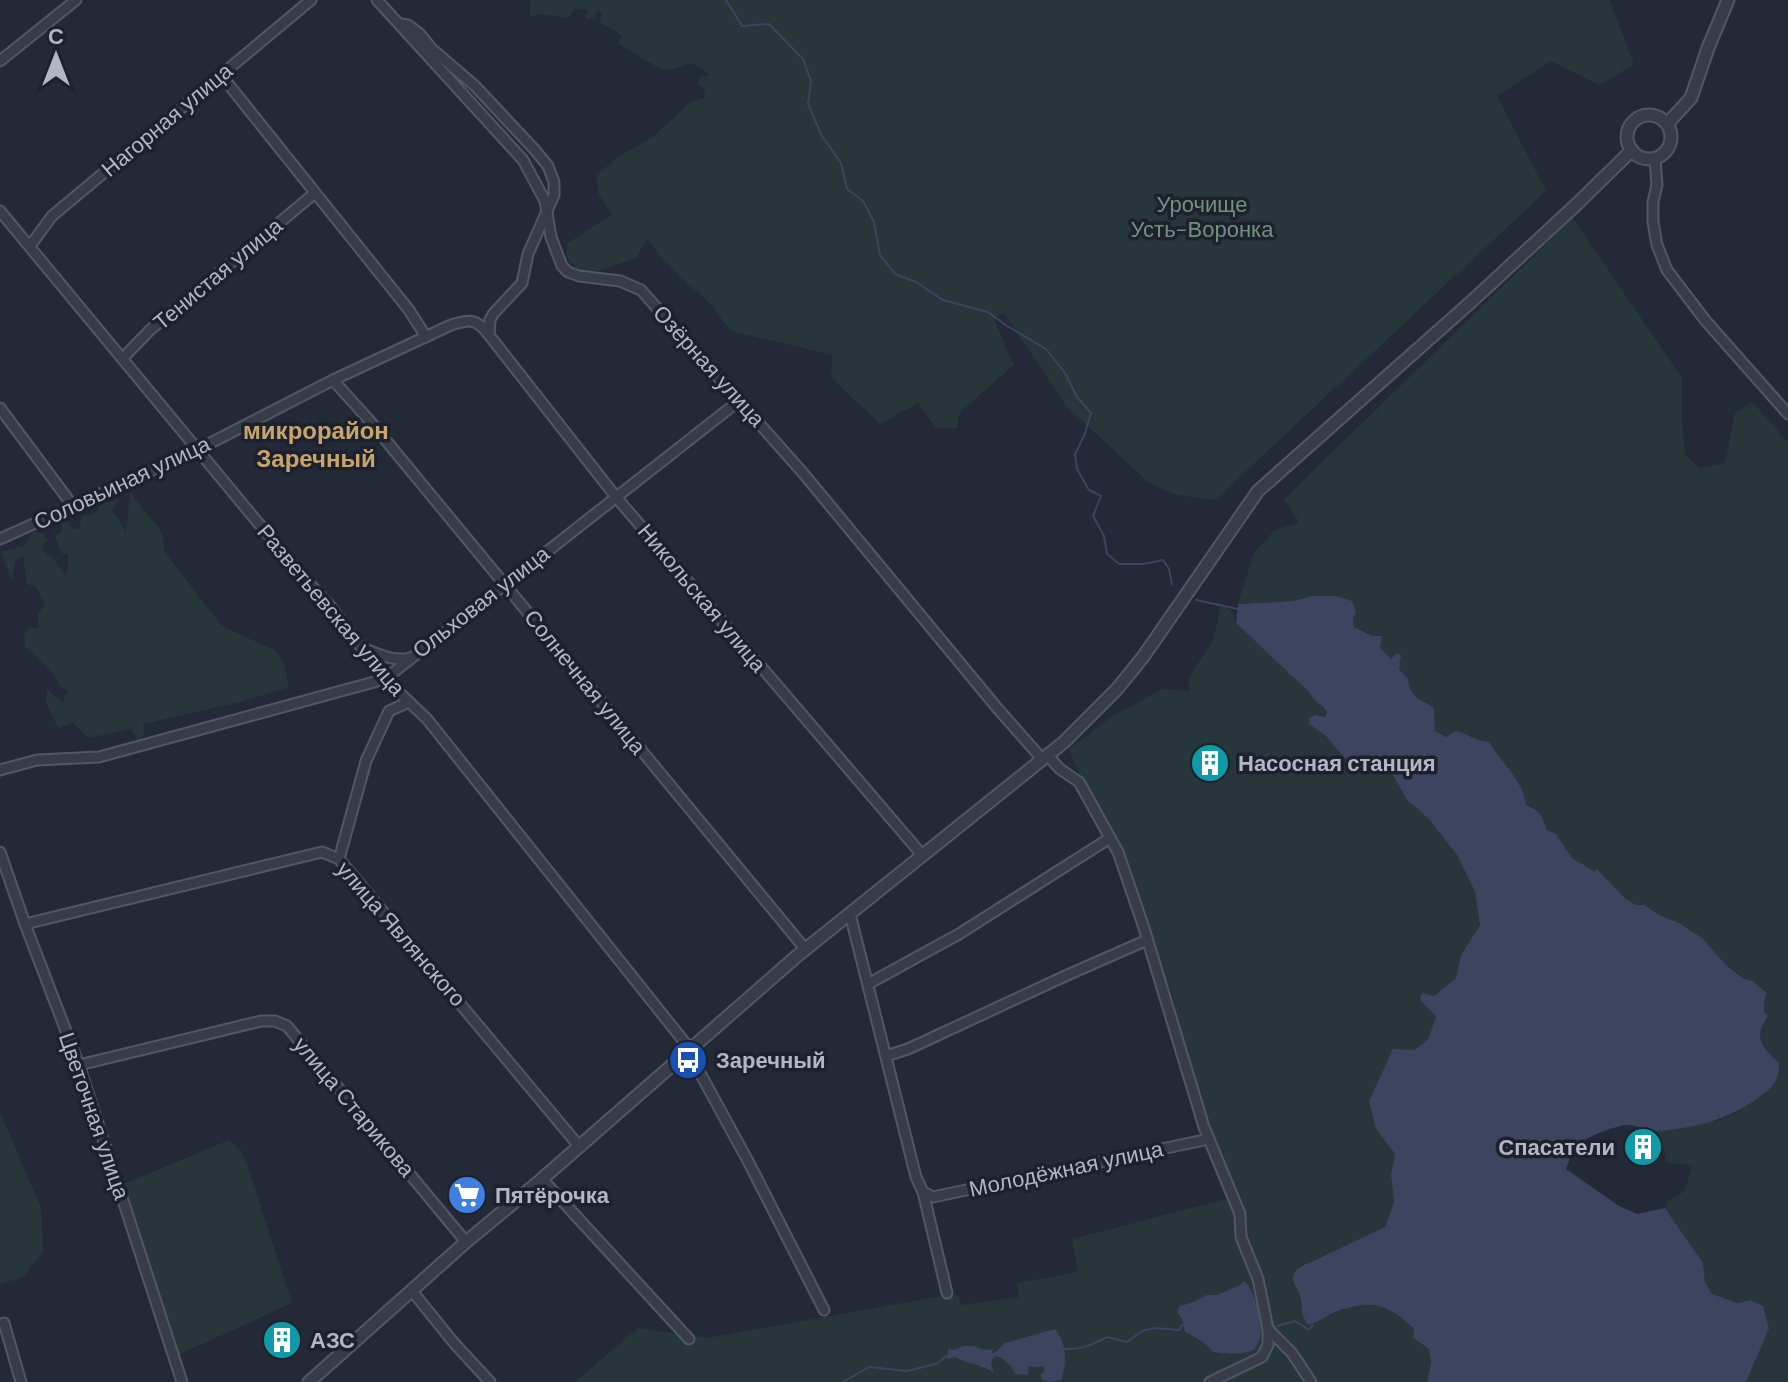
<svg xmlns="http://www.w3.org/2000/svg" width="1788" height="1382" font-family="'DM Sans',sans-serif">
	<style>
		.green { fill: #27363a }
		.water { fill: #3c4460 }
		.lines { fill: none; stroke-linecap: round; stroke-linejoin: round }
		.stream { stroke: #3c4460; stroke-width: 2 }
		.minor-casing { stroke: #535764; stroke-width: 13 }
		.tertiary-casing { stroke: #535764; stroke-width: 15 }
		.minor { stroke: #383c49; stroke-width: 9 }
		.tertiary { stroke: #383c49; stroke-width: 11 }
		.labels { text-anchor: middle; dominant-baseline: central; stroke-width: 7; stroke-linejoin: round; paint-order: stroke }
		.street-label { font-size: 22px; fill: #b3b7c5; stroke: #1d212e }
		.park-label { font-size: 22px; fill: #6d937d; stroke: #1d212e }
		.poi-label { font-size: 22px; font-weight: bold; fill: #b3b7c5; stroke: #1d212e; text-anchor: start }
		.neighbourhood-label { font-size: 24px; font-weight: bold; fill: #c8a56a; stroke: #1d212e }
	</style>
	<rect width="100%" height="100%" fill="#242938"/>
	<g class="green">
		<path d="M531,0H1610L1634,65L1600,85L1551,61L1497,96L1546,191L1215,500L1176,495L1148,482L1066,406L1004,313L994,320L1014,365L960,412L957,428H936L918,403L880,424L831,378L832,355L731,331L710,304L663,260L647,239L636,258L599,271L578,270L566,256L568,243L612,214L599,195L596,176L615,159L654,136L690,102L704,98L705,90L698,84L700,77L709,75C684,51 684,74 662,69C655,67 627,48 618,43L622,36C615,30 608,28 600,22L602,13L598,10L594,18L585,20L587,10L576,8L569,18L540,14L530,17L529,7Z"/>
		<path d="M1573,218L1682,378V421L1685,455L1700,468L1725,463L1735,413L1752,402L1788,442V1382H1746L1769,1329L1750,1300L1738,1303L1712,1294L1705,1282L1703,1263L1665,1208L1666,1202L1685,1191L1692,1165L1667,1163L1662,1142L1654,1131L1720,1120L1738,1112L1766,1092L1779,1063C1751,1039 1764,1033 1764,1001L1736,971L1726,965L1702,938L1679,923L1657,914L1645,905H1636L1626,899L1597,869L1594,871L1572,858L1556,834L1547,830L1541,815L1526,805C1523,780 1502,763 1489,742L1476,741L1463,733L1446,737L1435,731L1434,708L1416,697L1410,689L1408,679L1380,648L1372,636L1354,627L1352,619L1313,596L1293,601L1238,604L1254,552L1275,530L1299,523L1284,499Z"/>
		<path d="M130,492L159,528L163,537L164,551L222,626L278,652L284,664L289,687L240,702L143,724L144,735L138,740L131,729L88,738L73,723L58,728L46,703L47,689L63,703L67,691L61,688L53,673L25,646L24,635L29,628H39L38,615L45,603L36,587L27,584L23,556L15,562L12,582L1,552L25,545L33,532L43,533L48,541L42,546L46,554L53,558L65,575L68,570V554L61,553L55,535L62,532V523L66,520L73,529H79L82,517L97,512L99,501L107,496V503L119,499L112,511L119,519L126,533Z"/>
		<path d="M1221,605C1231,608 1233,613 1236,623L1310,693C1316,705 1322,703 1327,712L1324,718L1314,715L1309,718L1310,724L1326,736L1350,764L1368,758L1392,774L1407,800L1429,819L1457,855L1475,893L1480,925L1461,955L1456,978L1434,996L1437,1017L1428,1039L1415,1050L1376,1129L1395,1154L1391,1175L1394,1202L1385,1227L1309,1263L1301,1265L1293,1282L1300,1295V1303L1313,1325C1328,1316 1359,1300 1375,1304C1391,1308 1402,1319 1414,1329L1413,1339L1429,1349L1431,1362L1427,1382H575L638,1328L707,1338L936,1297L958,1295L961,1305L1019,1297L1017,1283L1078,1272L1072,1239L1226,1199L1204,1146L1214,1142L1186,1052L1178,1024L1173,997L1162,969L1155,940L1148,926L1127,865L1083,784L1069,749L1114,715L1163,689L1189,691V677L1213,641Z"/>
		<path d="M0,1112L41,1208L43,1252L24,1277L0,1284Z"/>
		<path d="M229,1140L241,1150L248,1167L292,1303L180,1354L176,1350L124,1184Z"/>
	</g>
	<g class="water">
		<path d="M1313,596H1335L1352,601L1356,611L1353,619L1354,627L1372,636H1382L1380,648L1391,659L1397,653L1401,655L1399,669L1408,679L1410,689L1416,697L1434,708L1435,731L1446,737L1456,731C1469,734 1474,741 1489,742C1502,763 1523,780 1526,805L1536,810L1541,815L1547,830L1556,834L1572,858L1594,871L1597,869L1626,899L1636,905H1645L1657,914L1679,923L1702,938L1726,965L1744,979L1752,981L1767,993L1764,1001V1012L1768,1016C1753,1037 1762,1048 1779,1063C1779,1082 1773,1087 1758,1098C1729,1120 1694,1128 1658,1131C1648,1132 1638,1125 1628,1125C1616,1125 1584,1138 1576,1146C1571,1151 1569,1162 1566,1169L1619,1206L1637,1214L1665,1208L1703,1263L1705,1282L1712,1294L1738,1303L1750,1300L1763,1306L1769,1329L1746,1382H1427L1431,1362L1429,1349L1413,1338L1414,1329C1387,1304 1374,1299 1338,1311C1327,1315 1319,1323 1308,1325C1300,1316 1303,1305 1299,1293C1298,1290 1294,1285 1293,1281C1292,1271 1301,1265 1309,1263L1385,1227L1394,1202L1391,1175L1395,1154L1376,1129L1369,1101L1393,1049L1415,1050L1428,1039L1436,1017L1420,999L1422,993L1434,996L1456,978L1461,955L1480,925L1475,892L1457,855L1429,819L1407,800L1392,774L1368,758L1350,764L1326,736L1309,724V718L1315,715L1325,717L1327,712C1322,703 1316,705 1310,693L1236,623L1238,604L1293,601Z"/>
		<path d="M1244,1281C1255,1290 1264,1324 1260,1338C1260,1339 1255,1349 1254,1350C1240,1355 1228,1354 1213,1352C1207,1343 1195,1337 1185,1332L1182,1319L1177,1312L1180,1306L1191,1303L1207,1295H1217L1238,1286Z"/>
		<path d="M1055,1329C1068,1345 1066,1361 1062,1380L1049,1382L1043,1380L1040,1376L1045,1370L1043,1366L1036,1367L1029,1366L1028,1375L1015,1374C1012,1365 1005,1359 996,1356L993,1358L991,1364L994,1373C980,1363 969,1365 955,1357L948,1359L947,1356L949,1348L954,1350L963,1346H973L985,1350L993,1349L992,1353H994L1005,1343Z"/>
	</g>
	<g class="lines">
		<g class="stream">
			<path d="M726,0L742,26L769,24L803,59L811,81L808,104L822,136L841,163L847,189L863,201L874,222L880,255L895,274L916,282L943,300L988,312L1004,324L1046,349L1065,373L1077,397L1091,413L1084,436L1075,454L1077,469L1089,490L1101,496L1093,516L1104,536L1107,554L1119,564H1143L1163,560L1169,569L1172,584"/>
			<path d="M1196,600L1238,609"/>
			<path d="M1274,1327L1295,1321L1309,1330L1313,1325"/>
			<path d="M1064,1349C1081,1350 1092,1345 1107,1337L1127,1342L1142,1331L1155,1328L1179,1330L1182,1325"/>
			<path d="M843,1382L869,1367L907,1371L936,1364L947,1356"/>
		</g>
		<defs>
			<g id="minor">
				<path d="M377,0L523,160L545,201L551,237L562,266L568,272L579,276L620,281L641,290L803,473L998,709L1043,760"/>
				<path d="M0,61L76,0"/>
				<path d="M221,75L409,310L426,337"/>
				<path d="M1655,158L1657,185L1653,202V222L1657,245L1667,270L1705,320L1788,414"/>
				<path d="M0,211L298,571L331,607L385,679L427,719L690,1049"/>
				<path d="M30,246L52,216L311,0"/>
				<path d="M489,335L616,497L923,856"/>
				<path d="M123,358L150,330L315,193"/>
				<path d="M333,380L369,420L806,950"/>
				<path d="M0,408L73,506"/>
				<path d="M0,539L197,450L333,380L451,325C470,319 476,318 489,335L490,320L493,314L522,283L528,254L554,195V182L548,166L534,149L475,86L432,49L420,34L408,25L402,24"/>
				<path d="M363,648C378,654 394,662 409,658"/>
				<path d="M1048,756L1060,769L1079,782L1118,852L1144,928L1204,1127L1240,1214L1241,1237L1258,1279L1268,1329L1292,1353L1311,1382"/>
				<path d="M0,770L37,760L99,757L385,679L740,400"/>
				<path d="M0,852L25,924L79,1065L182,1382"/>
				<path d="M339,859L366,761L389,711L409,702"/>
				<path d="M850,914L916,1177L923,1192L947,1293"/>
				<path d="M25,924L322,852L339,859L579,1146"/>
				<path d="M868,984L959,934L1110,838"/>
				<path d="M688,1051L748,1161L824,1310"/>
				<path d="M886,1056L908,1049L1063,977L1147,940"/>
				<path d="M79,1065L261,1021H275L287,1026L466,1242"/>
				<path d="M542,1179L689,1339"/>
				<path d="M923,1192L933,1197L1209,1139"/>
				<path d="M412,1291L454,1343L490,1382"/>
				<path d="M4,1323L21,1382"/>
				<path d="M1210,1382L1262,1357L1268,1345V1329"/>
			</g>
			<g id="tertiary">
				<circle cx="1649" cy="137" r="22"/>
				<path d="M1667,124L1691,98L1708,48L1728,0"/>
				<path d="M309,1382L466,1242L542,1179L797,956L1064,742L1117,689L1143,657L1258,491L1472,301L1577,204L1632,150"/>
			</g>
		</defs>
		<use href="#minor" class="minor-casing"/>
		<use href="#tertiary" class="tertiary-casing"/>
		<use href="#minor" class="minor"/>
		<use href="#tertiary" class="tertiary"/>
	</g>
	<defs>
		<symbol id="building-disc" viewBox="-11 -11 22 22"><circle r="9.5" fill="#0f9aa8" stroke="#1d212e"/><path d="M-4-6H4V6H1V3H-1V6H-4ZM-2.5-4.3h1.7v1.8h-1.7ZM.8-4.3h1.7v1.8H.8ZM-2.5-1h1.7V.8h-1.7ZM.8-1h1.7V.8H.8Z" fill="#fff"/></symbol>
		<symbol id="bus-disc" viewBox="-11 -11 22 22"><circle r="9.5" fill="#1a4fb4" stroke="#1d212e"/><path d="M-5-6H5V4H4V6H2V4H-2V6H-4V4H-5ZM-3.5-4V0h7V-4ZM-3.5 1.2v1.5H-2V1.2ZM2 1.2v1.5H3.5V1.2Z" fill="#fff"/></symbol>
		<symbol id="supermarket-disc" viewBox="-11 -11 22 22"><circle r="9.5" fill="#3f7fe0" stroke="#1d212e"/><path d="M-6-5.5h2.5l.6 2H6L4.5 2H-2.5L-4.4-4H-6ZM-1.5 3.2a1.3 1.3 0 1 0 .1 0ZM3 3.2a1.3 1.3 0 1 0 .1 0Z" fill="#fff"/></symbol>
	</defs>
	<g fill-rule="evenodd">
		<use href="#building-disc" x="1188" y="741" width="44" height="44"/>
		<use href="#bus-disc" x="666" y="1038" width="44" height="44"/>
		<use href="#building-disc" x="1621" y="1125" width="44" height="44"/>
		<use href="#supermarket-disc" x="445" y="1173" width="44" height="44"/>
		<use href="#building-disc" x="260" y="1318" width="44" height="44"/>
	</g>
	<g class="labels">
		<g class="street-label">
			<text transform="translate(167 120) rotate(-40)">Нагорная улица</text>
			<text transform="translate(218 274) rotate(-40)">Тенистая улица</text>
			<text transform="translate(709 366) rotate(48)">Озёрная улица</text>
			<text transform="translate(122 483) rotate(-25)">Соловьиная улица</text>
			<text transform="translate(702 598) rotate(50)">Никольская улица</text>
			<text transform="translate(481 602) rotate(-38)">Ольховая улица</text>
			<text transform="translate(331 610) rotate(50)">Разветьевская улица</text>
			<text transform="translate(585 682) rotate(51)">Солнечная улица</text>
			<text transform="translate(401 934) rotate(49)">улица Являнского</text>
			<text transform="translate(354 1107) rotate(50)">улица Старикова</text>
			<text transform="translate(94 1116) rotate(71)">Цветочная улица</text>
			<text transform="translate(1066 1169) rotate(-12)">Молодёжная улица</text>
		</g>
		<g class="park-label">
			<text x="1202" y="204">Урочище<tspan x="1202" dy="25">Усть-Воронка</tspan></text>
		</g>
		<g class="poi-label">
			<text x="1238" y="763">Насосная станция</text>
			<text x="716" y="1060">Заречный</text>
			<text x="1615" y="1147" text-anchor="end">Спасатели</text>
			<text x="495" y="1195">Пятёрочка</text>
			<text x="310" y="1340">АЗС</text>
		</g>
		<g class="neighbourhood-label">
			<text x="316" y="430">микрорайон<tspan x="316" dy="28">Заречный</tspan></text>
		</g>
	</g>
	<g transform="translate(56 56)" stroke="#1d212e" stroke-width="6" paint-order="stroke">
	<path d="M0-6L14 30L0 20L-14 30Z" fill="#b3b7c5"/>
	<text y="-12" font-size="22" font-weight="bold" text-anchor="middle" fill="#b3b7c5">С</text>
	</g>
</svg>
